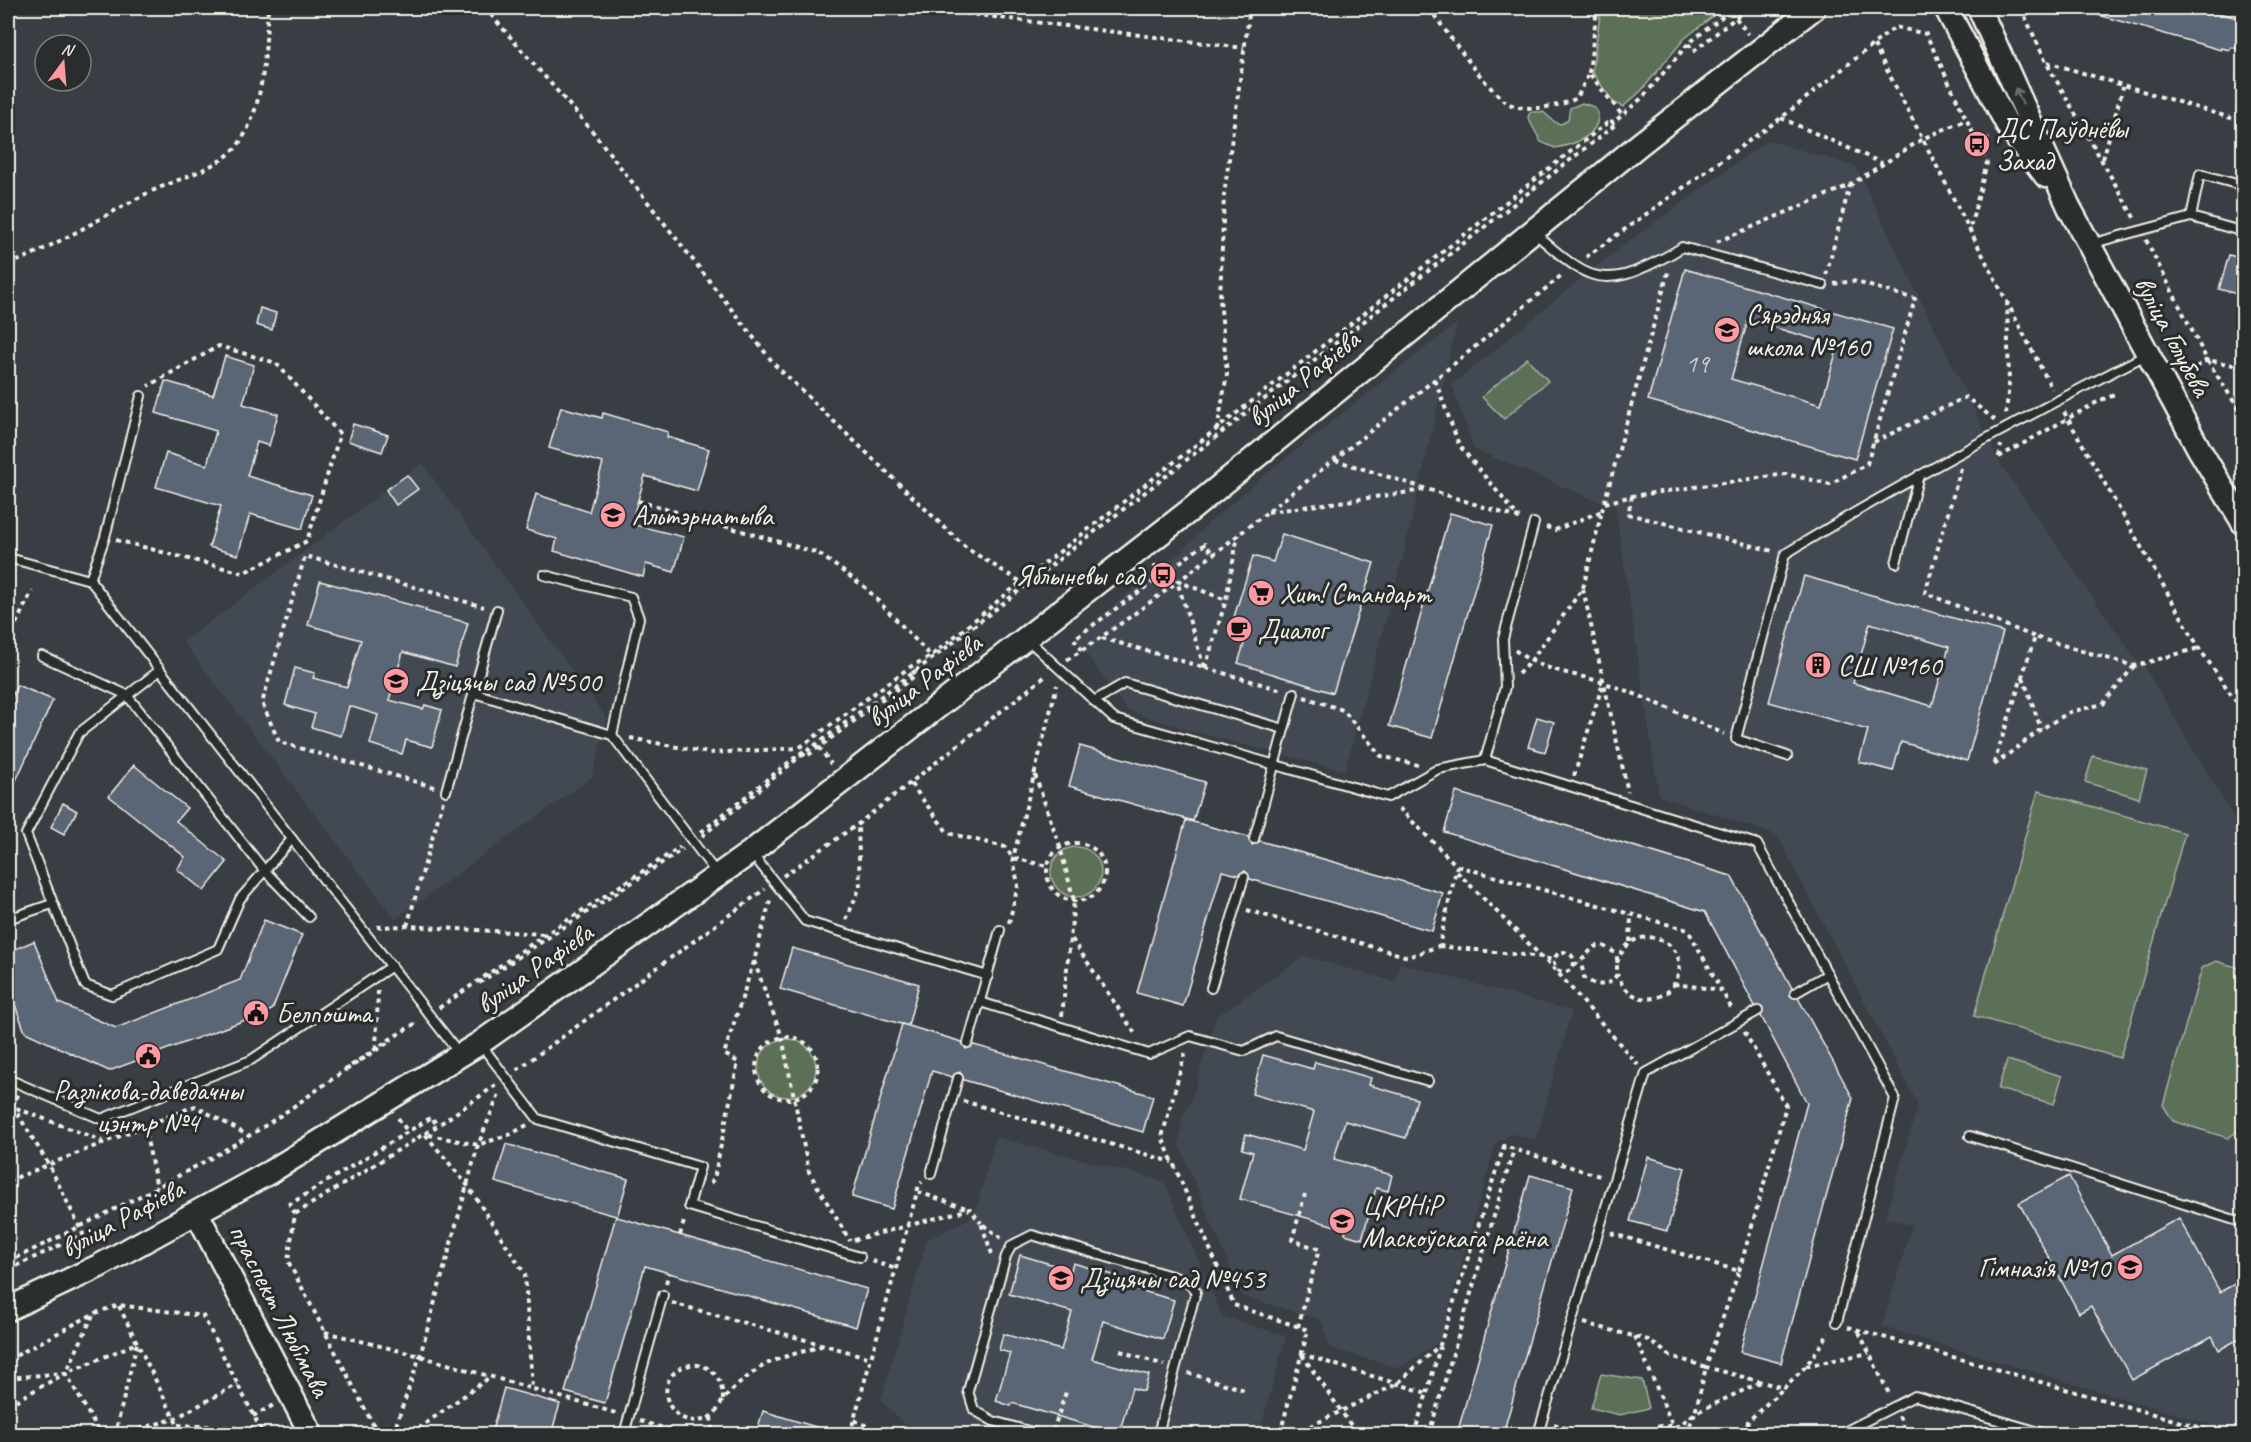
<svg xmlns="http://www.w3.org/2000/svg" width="2251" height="1442" font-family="Caveat,sans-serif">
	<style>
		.built { fill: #424a52 }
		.green { fill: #5b6f59; stroke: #a8b0a0; stroke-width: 1.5 }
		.building { fill: #5a6575; stroke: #f4f1e8; stroke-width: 1.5; fill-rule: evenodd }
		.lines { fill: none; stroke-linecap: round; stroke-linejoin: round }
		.service-casing { stroke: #f4f1e8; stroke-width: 12 }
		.secondary-casing { stroke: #f4f1e8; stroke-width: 27 }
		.path { stroke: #f4f1e8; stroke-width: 4; stroke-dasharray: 4.5 4.5; stroke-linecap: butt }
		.service { stroke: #2a2d2e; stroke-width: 8 }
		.secondary { stroke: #2a2d2e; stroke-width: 22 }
		.oneway { stroke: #71726f }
		.labels { text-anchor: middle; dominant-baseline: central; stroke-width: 6; stroke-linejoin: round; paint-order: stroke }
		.number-label { font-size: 26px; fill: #cececb }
		.poi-label { font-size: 28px; fill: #f4f1e8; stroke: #2a2d2e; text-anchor: start }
		.street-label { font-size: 28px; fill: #f4f1e8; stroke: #2a2d2e }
	</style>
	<rect width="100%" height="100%" fill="#383e43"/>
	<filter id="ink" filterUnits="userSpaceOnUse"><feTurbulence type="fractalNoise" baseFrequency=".0167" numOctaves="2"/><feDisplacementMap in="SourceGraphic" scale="12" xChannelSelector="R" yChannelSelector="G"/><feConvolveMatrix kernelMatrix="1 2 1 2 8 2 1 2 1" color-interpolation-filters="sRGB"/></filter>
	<g filter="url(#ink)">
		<g class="built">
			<path d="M1768,140L1856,167L2001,465L2137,661L2144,666L2243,833V1434L1882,1327L1912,1225L1885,1218L1918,1105L1777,835L1659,796L1615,505L1594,500L1474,449L1452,385L1604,260Z"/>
			<path d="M1457,323L1404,552L1345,771L1194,732L1128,711L1074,637L1180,553L1208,524L1267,473Z"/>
			<path d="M422,463L607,719L592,777L395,919L183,642Z"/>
			<path d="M1304,956L1395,982L1400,963L1572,1011L1536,1140L1511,1134L1496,1143L1439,1342L1399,1368L1330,1348L1321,1320L1242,1296L1179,1145L1182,1118L1192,1098L1216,1017Z"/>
			<path d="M996,1137L1164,1181L1222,1316L1286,1336L1259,1434H940L903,1423L881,1400L927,1240L974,1216Z"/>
		</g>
		<g class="green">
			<path d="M1601,8H1723L1684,39L1641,91L1623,107L1613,102L1592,72Z"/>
			<path d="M1582,103L1594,107L1598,113C1600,136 1573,145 1555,148L1541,142L1528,118L1530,112H1543C1551,117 1558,131 1568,119L1570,108Z"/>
			<path d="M1527,358L1548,381L1504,419L1482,397Z"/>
			<path d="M2093,756L2147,770L2139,798L2085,782Z"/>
			<path d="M2038,791L2185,833L2120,1058L1974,1016Z"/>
			<circle cx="1076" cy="872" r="25"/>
			<path d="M2216,961L2243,969V1127L2228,1138L2173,1121L2163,1105L2202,968Z"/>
			<circle cx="787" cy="1068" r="29"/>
			<path d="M2007,1060L2062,1076L2054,1104L1998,1089Z"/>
			<path d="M1601,1374L1642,1380L1649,1408L1620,1415L1591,1408Z"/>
		</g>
		<g class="building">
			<path d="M2089,8H2201L2244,20V41L2241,50L2231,47L2230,50L2221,48V50L2088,12Z"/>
			<path d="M2229,255L2244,259V296L2219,289Z"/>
			<path d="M1685,269L1893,329L1855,459L1648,400ZM1748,320L1838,346L1821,405L1731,379Z"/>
			<path d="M260,308L276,313L272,330L256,325Z"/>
			<path d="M225,356L254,365L243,404L278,414L269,446L257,442L247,476L312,495L302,529L250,514L238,555L209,547L221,506L156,487L166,453L207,465L216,431L156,413L165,381L213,395Z"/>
			<path d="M561,407L602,418L603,413L668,432L667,437L709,449L697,491L645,476L631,524L684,537L674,572L646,564L643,577L554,551L557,539L526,530L536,494L589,512L603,463L549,448Z"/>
			<path d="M353,424L388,435L382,452L348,441Z"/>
			<path d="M407,475L418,489L396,505L386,490Z"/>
			<path d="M1450,513L1493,525L1432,738L1389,726Z"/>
			<path d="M1282,534L1374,563L1333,693L1238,663L1246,638L1229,633L1253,556L1273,562Z"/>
			<path d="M1804,576L2003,632L1967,761L1901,742L1893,771L1859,762L1868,730L1769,702ZM1870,623L1949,647L1932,706L1853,683Z"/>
			<path d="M320,581L426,609L425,611L468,623L455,667L403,652L389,700L423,709L425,705L442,710L432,747L406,740L402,754L370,744L378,715L349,706L341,736L311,727L315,714L285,705L295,668L315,673L313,678L347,687L361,640L308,625Z"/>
			<path d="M17,685L53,700L8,798V706Z"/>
			<path d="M1537,717L1554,722L1545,752L1528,747Z"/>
			<path d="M1080,746L1205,782L1193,821L1069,786Z"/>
			<path d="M134,765L187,808L176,821L227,862L204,891L177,869L185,857L109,796Z"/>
			<path d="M1456,792L1731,876L1792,988L1790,995L1798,998L1853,1098L1781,1363L1740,1352L1807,1103L1761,1016L1763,1008L1755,1006L1705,912L1444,832Z"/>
			<path d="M63,803L77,811L64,834L51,827Z"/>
			<path d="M1186,820L1248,837L1252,845L1260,841L1443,893L1432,931L1250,879L1245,871L1238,875L1222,871L1183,1006L1137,993Z"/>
			<path d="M264,920L302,935L272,1010L109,1071L25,1032L8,986V952L34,941L59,1003L116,1028L240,980Z"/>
			<path d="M792,948L919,984L908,1026L780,989Z"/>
			<path d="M902,1024L962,1042L966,1049L974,1045L1153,1096L1143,1132L964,1080L960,1072L952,1077L932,1071L892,1209L852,1197Z"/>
			<path d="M1263,1055L1313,1069L1315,1062L1371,1078L1369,1085L1417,1099L1406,1138L1345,1121L1334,1159L1392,1175L1388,1191L1376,1188L1362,1239L1345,1234L1346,1229L1240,1199L1253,1152L1242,1149L1246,1134L1303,1150L1314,1112L1252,1094Z"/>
			<path d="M506,1144L628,1179L617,1217L867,1289L856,1327L645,1266L605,1403L565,1392L616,1216L495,1182Z"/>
			<path d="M1648,1157L1685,1168L1667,1231L1630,1221Z"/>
			<path d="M1530,1175L1573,1187L1503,1434H1457Z"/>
			<path d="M2069,1176L2112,1255L2179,1218L2220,1292L2244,1279V1336L2219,1350L2212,1336L2132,1380L2091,1306L2079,1313L2019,1203Z"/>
			<path d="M1020,1255L1071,1270L1073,1263L1127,1279L1125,1286L1174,1300L1163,1339L1103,1321L1092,1359L1149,1375L1144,1391L1132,1388L1119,1434H1102L1104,1430L1012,1403L1011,1406L996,1401L1010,1353L999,1350L1003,1334L1061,1350L1072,1312L1009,1294Z"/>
			<path d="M504,1388L560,1404L551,1434H491Z"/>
			<path d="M763,1411L826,1430V1434H756Z"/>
		</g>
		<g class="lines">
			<defs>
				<g id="service">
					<path d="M2191,217L2200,174L2244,186"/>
					<path d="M1534,233C1574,265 1593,293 1645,267C1658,261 1671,255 1682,247L1823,285"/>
					<path d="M2090,244L2191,217L2244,232"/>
					<path d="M8,555L9,558L90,580L459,1053"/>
					<path d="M1896,563L1919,475"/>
					<path d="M544,575L631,597L639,618L612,735"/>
					<path d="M90,580L105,537L141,396"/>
					<path d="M1027,639L1114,719L1388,797L1438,769L1485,760L1757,844L1895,1098L1837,1322"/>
					<path d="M42,656L127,695L264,870L309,917"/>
					<path d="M160,670L79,733L26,834L85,985L112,995L218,949L240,899L292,839"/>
					<path d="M474,693L612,735L717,874"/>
					<path d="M1094,701L1125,683L1284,729"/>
					<path d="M1787,756L1736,739L1785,554C1903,482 2024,417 2146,355"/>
					<path d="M1485,760L1505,687L1503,639L1534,523"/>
					<path d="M446,791L497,610"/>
					<path d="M1254,839L1294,693"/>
					<path d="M753,855L805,921L988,976"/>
					<path d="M8,919L52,904"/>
					<path d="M1211,988L1244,877"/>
					<path d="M1795,993L1828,974"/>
					<path d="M980,1002L1149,1054L1190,1036L1244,1051L1276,1036L1428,1081"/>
					<path d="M968,1043L1000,930"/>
					<path d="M482,1046L538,1119L700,1167L689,1206L860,1257"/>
					<path d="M8,1079L101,1119L251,1060L392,966"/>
					<path d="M1970,1136L2244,1223"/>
					<path d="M931,1174L958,1078"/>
					<path d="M624,1434L663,1295"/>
					<path d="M1039,1434L993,1421L974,1410L968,1391L1006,1256L1012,1245L1032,1235L1185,1280L1196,1291L1158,1434"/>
					<path d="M1538,1434L1646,1073L1758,1011"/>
					<path d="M1840,1434L1915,1396L2046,1434"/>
				</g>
				<g id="secondary">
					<path d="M1946,8L2009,128L2046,176"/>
					<path d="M1979,8L2069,207L2199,449L2244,524"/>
					<path d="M197,1213L311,1434"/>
					<path d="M8,1309L99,1266L270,1172L480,1043L751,852L1193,508L1640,144L1814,8"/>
				</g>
			</defs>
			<use href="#service" class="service-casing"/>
			<use href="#secondary" class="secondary-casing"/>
			<g class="path">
				<path d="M485,8L593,132L775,365L966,548L1021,582"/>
				<path d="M921,8L1244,48"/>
				<path d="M1429,8C1442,26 1492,96 1509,104C1529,112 1559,107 1577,98L1589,73L1622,115"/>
				<path d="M2021,8L2046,62L2136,221"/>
				<path d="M1736,18L1748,34"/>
				<path d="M1688,44L1694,51L1748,8"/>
				<path d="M1874,45L2052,389"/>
				<path d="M2047,62L2244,122"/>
				<path d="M1589,73L1597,8"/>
				<path d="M1781,118L1882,163"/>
				<path d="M1977,144L1990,137"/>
				<path d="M2103,159L2123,87"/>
				<path d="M2146,240L2207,360L2244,417"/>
				<path d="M1717,242L1850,185L1924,138L1966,120"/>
				<path d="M1586,257L1781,118L1895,27L1926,34L1987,163L1970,228"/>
				<path d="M8,265C57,245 95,221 142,196C169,181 220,169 238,145C265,107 265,52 268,8"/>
				<path d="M1826,275L1850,185"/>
				<path d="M2189,372L2207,360L2244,367"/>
				<path d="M1435,380L1459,445L1519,518"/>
				<path d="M2064,412L2199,648L2244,713"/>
				<path d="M2006,414L2009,383L2007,304"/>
				<path d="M1217,430L1227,374L1220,299L1224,195L1250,8"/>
				<path d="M1874,442L1966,397L1995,420"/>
				<path d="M1999,457L2001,445"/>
				<path d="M1999,457L2101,400L2115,395"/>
				<path d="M1335,460L1522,519"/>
				<path d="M1961,468L1925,593L2035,637"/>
				<path d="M1632,496L1628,514L1773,551"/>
				<path d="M638,501L818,553L866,588L931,656"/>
				<path d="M1605,503L1632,496L1786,474L1830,484L1867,464L1915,299L1853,281L1834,284"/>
				<path d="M1602,511L1669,269"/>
				<path d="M1268,512L1424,490"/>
				<path d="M116,540L243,573L307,541L340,434L276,363L219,346L148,386"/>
				<path d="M1154,565L1163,575"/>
				<path d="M1583,589L1628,792"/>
				<path d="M1102,638L1282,690"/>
				<path d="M8,640L32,591"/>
				<path d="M1082,650L1074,639L1205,544L1213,554"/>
				<path d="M1515,650C1540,671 1574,673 1605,683C1646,697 1685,716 1724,734"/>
				<path d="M1067,660C1141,612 1210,557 1279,503C1375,428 1470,352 1563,274"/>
				<path d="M2134,666L2103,704L2070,712L2041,729L1993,766L2035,637L2134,666L2199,648"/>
				<path d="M1204,667L1177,581L1226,600L1238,535"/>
				<path d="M1205,668L1226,600"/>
				<path d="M1518,674L1530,662L1583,588L1602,511L1555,530L1546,527"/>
				<path d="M2023,677L2041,729"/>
				<path d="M1304,697L1343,710L1381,756L1418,765"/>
				<path d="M630,738L709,753L799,748"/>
				<path d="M819,747L831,764"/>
				<path d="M802,753L806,757L819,747L916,675L912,670"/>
				<path d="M1035,775L1060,847L1074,901L1062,1016"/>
				<path d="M1574,776L1603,683"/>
				<path d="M911,784L948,833L1005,847L1013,858L1047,866"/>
				<path d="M434,787L279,742L262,703L305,556L484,607"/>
				<path d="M701,832L802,752L799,748L910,667L931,656L1021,582L1611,120L1613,123L1643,97L1688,44L1733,8"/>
				<path d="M702,836L803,754L933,658L1615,125L1613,123"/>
				<circle cx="1076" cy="872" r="29"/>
				<path d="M1457,866L1688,930L1733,1011"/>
				<path d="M1457,872L1559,974L1638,1065"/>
				<path d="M783,876L858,824L1047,675"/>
				<path d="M1247,910L1408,957L1439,946L1457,866L1397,806"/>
				<path d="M846,920L860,887L858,825"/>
				<path d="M1009,923L1018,885L1013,858L1057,685"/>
				<path d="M407,926L443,801"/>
				<path d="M377,927L407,926L544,934"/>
				<path d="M1072,939L1136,1035"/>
				<path d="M1630,942L1631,914"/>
				<path d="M1439,946L1542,957L1555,961"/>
				<circle cx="1564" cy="962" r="10"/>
				<path d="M754,961L782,1037L809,1172L850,1241"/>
				<path d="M1617,963C1632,915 1695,942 1676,980C1672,988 1668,993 1660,996C1641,1004 1624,993 1617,974"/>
				<path d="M1574,965C1591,958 1592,932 1617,955V974C1610,988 1594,987 1584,977L1581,962"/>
				<path d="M479,983L683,849"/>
				<path d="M1674,984L1721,990"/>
				<path d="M439,1008L546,934L680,847"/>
				<circle cx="787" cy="1068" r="31"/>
				<path d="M376,1049L378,991"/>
				<path d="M1185,1053L1162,1137L1234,1305L1308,1330L1280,1434"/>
				<path d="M346,1070L392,1040"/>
				<path d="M517,1070L765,889"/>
				<path d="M963,1101L1172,1162"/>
				<path d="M8,1105L102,1141"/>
				<path d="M8,1115L18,1095"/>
				<path d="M398,1118L408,1132"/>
				<path d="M144,1125L157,1188"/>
				<path d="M527,1125L511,1134L478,1145L425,1134L468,1186L525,1274L532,1389"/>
				<path d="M8,1181L195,1106L249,1136"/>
				<path d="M710,1183L714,1179L738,1062L724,1054L754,961L771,897"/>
				<path d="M918,1192L969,1209"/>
				<path d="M295,1214L290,1204L432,1117L437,1126"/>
				<path d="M1611,1233L1739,1271L1706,1367L1784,1388L1806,1366L1829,1333"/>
				<path d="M680,1235L685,1218"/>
				<path d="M854,1240L970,1209L981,1223"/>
				<path d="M992,1254L981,1223L1001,1238"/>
				<path d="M872,1261L896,1269"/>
				<path d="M8,1262C89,1222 170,1183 247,1137C306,1101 358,1057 418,1022"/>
				<path d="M8,1270L83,1234L49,1165L14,1108"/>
				<path d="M1739,1271L1786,1106L1744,1031"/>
				<path d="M666,1283L669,1273"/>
				<path d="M672,1303L871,1358"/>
				<path d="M119,1306L182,1434"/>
				<path d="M93,1315L66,1373L100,1434"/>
				<path d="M1584,1323L1648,1340L1671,1356L1706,1367L1695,1413L1679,1426H1660L1643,1434"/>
				<path d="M1298,1327L1319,1249L1292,1240L1305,1194"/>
				<path d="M1848,1327L2223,1434"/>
				<path d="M325,1332L420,1356L619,1414"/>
				<path d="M1859,1332L1890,1396"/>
				<path d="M1635,1336L1676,1434"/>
				<path d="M1120,1351L1164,1365"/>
				<path d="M1301,1354L1427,1393L1414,1434"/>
				<path d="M1302,1355L1357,1434"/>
				<path d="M8,1360L93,1314L118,1305L203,1316L263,1434"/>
				<path d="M1806,1366L1869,1353"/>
				<path d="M1188,1373L1248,1391"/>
				<path d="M8,1378L64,1373"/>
				<path d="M1427,1393L1440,1347"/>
				<path d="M723,1400C722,1347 659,1360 667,1398C671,1417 693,1427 710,1417C718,1412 719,1405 724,1399C733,1388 750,1374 763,1366C780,1356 805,1352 824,1345"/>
				<path d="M8,1405L66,1373L137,1343L115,1434"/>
				<path d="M253,1416L274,1405"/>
				<path d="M1899,1416L1907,1434"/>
				<path d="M711,1417L713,1434"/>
				<path d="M854,1420L885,1434"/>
				<path d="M640,1421L684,1434"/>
				<path d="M1554,1424L1581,1434"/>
				<path d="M178,1425L260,1429"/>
				<path d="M1053,1431L1067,1389"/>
				<path d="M122,1434L174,1419L238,1384"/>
				<path d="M378,1434L288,1261L295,1214L437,1126L496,1085"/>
				<path d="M393,1434L420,1356L478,1145L500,1092"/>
				<path d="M411,1434L490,1377"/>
				<path d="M850,1434L919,1185L922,1182"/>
				<path d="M1294,1434L1397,1384L1440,1345L1504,1146L1603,1177"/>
				<path d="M1429,1434L1514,1149"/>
				<path d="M1686,1434L1695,1413L1761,1382"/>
				<path d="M1746,1434L1748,1421L1784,1388"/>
			</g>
			<use href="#service" class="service"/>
			<use href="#secondary" class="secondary"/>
		</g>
		<defs><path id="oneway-shaft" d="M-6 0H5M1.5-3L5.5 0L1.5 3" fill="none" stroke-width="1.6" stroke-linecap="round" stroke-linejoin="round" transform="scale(1.5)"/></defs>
		<use class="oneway" href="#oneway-shaft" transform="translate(2019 96) rotate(-114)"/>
	</g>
	<defs>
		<symbol id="bus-disc" viewBox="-11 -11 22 22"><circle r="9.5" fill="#ff9aa2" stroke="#2a2d2e"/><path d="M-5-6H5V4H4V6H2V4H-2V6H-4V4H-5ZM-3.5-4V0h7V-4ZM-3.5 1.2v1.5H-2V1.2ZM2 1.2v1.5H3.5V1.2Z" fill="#111"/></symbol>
		<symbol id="school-disc" viewBox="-11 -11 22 22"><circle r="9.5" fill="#ff9aa2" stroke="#2a2d2e"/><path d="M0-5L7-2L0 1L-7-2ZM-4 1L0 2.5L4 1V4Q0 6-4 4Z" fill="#111"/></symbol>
		<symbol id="supermarket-disc" viewBox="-11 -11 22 22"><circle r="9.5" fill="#ff9aa2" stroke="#2a2d2e"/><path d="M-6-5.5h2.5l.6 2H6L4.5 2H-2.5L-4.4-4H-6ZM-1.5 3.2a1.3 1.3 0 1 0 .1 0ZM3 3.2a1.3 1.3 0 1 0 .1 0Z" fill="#111"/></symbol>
		<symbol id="cafe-disc" viewBox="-11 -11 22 22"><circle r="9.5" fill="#ff9aa2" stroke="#2a2d2e"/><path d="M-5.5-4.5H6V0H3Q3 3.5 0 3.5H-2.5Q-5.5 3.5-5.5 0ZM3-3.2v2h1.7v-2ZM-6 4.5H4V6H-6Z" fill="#111"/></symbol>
		<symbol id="building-disc" viewBox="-11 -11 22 22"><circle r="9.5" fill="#ff9aa2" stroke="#2a2d2e"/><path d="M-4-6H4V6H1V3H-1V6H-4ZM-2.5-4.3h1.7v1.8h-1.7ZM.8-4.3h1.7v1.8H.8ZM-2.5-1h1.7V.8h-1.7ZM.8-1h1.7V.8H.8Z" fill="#111"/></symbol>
		<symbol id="civic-disc" viewBox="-11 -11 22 22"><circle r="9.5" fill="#ff9aa2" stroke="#2a2d2e"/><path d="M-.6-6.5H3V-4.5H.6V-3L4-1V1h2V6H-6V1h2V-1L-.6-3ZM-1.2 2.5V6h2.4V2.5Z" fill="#111"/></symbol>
	</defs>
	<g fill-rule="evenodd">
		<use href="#bus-disc" x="1962" y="129" width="30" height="30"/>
		<use href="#school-disc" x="1712" y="315" width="30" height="30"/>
		<use href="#school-disc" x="598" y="500" width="30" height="30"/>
		<use href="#bus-disc" x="1148" y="560" width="30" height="30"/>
		<use href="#supermarket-disc" x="1246" y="578" width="30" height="30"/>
		<use href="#cafe-disc" x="1224" y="614" width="30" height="30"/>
		<use href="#building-disc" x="1803" y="650" width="30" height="30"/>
		<use href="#school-disc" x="381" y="666" width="30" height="30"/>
		<use href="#civic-disc" x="241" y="998" width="30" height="30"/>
		<use href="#civic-disc" x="133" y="1041" width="30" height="30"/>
		<use href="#school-disc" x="1327" y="1206" width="30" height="30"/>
		<use href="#school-disc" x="2115" y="1252" width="30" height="30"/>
		<use href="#school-disc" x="1046" y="1263" width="30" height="30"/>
	</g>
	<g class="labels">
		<g class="number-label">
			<text x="1697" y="363">19</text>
		</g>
		<g class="poi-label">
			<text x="1996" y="128">ДС Паўднёвы<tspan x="1996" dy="32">Захад</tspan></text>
			<text x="1746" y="314">Сярэдняя<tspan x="1746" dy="32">школа №160</tspan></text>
			<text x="632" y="515">Альтэрнатыва</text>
			<text x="1144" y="575" text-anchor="end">Яблыневы сад</text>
			<text x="1280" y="593">Хит! Стандарт</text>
			<text x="1258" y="629">Диалог</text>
			<text x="1838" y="665">СШ №160</text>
			<text x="416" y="681">Дзіцячы сад №500</text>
			<text x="276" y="1013">Белпошта</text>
			<text x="148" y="1090" text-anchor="middle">Разлікова-даведачны<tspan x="148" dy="32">цэнтр №4</tspan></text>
			<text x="1362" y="1205">ЦКРНіР<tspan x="1362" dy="32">Маскоўскага раёна</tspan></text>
			<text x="2110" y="1267" text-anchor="end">Гімназія №10</text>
			<text x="1080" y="1278">Дзіцячы сад №453</text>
		</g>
		<g class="street-label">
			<text transform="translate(2173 336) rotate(62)">вуліца Голубева</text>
			<text transform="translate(1303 378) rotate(-39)">вуліца Рафіева</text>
			<text transform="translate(924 680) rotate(-37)">вуліца Рафіева</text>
			<text transform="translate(534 968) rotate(-35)">вуліца Рафіева</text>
			<text transform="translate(122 1218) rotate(-28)">вуліца Рафіева</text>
			<text transform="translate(280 1310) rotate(63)">праспект Любімава</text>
		</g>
	</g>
	<rect width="2251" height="1442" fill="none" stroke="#2a2d2e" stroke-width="30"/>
	<rect x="15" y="15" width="2221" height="1412" fill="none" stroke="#f4f1e8" stroke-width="2" filter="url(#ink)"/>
	<g transform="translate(63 63) rotate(16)"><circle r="28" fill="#2a2d2e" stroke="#7b7b78" stroke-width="1.5"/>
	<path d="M0-4.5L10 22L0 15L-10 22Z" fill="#ff9aa2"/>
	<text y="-9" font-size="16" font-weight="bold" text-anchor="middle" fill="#f4f1e8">N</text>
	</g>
</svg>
